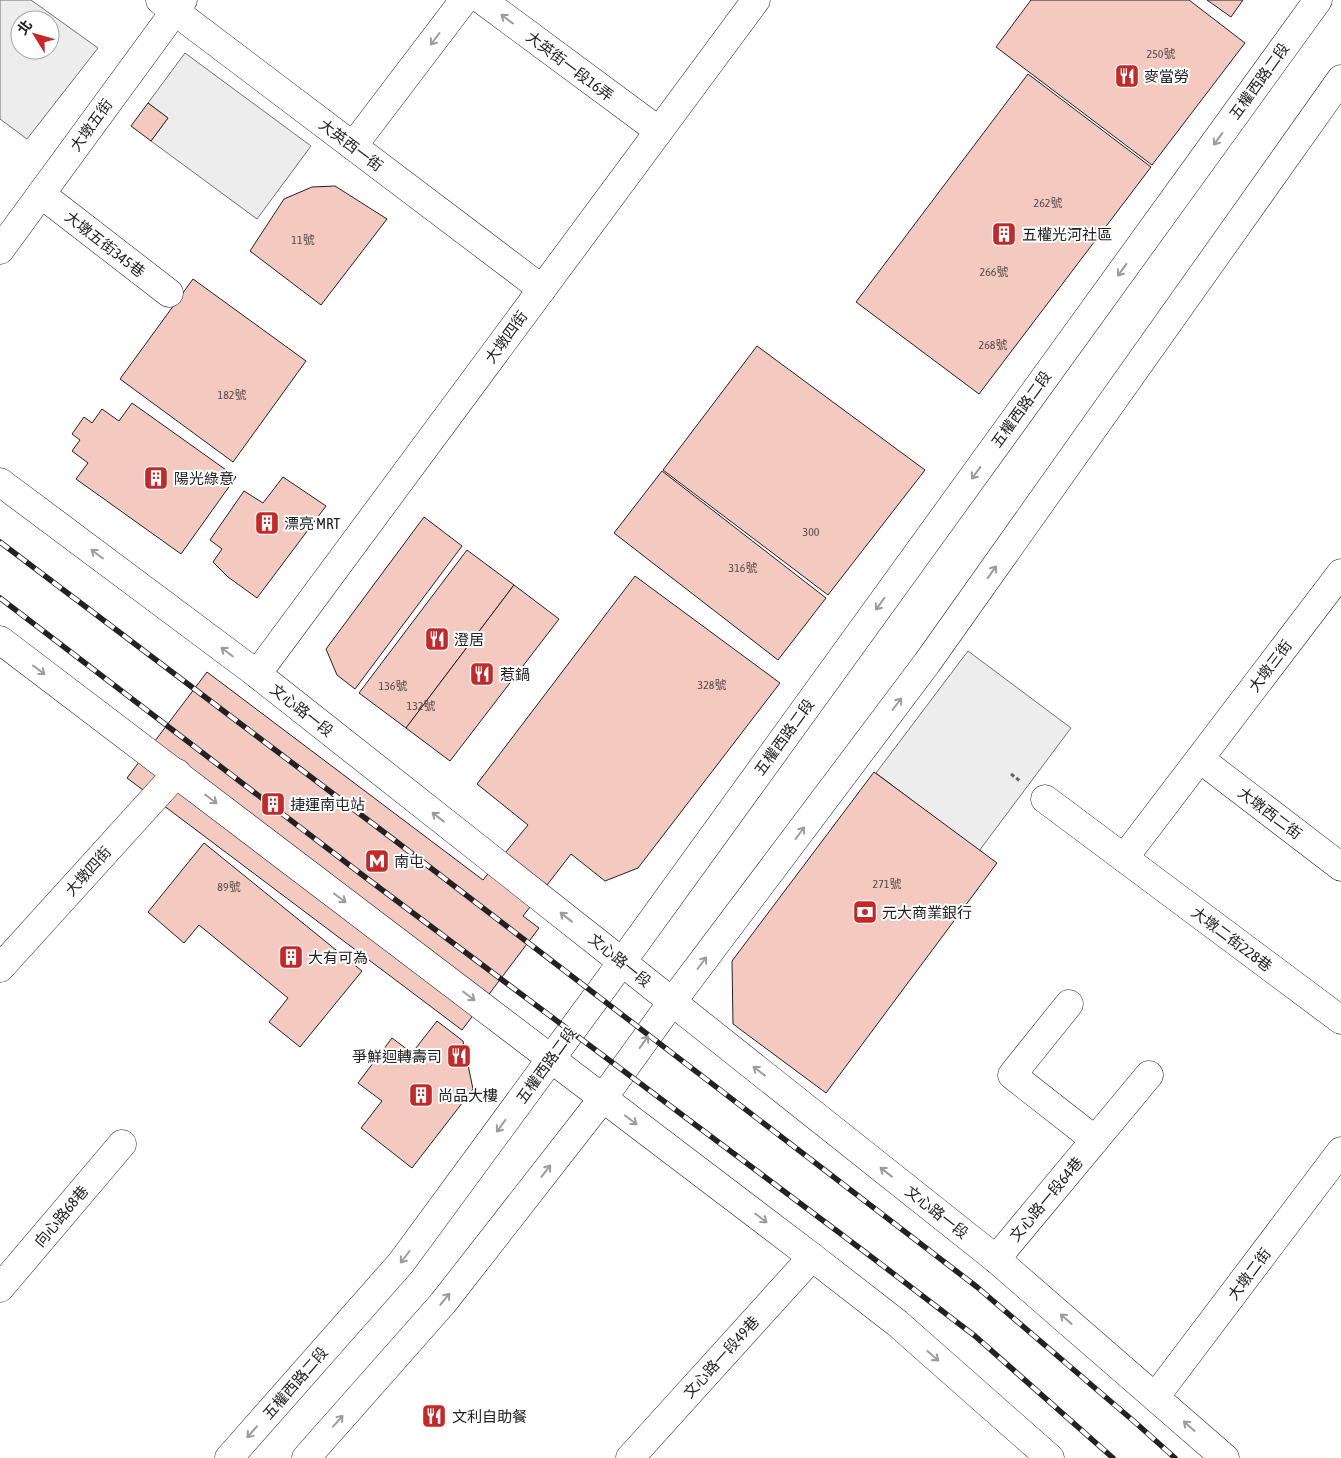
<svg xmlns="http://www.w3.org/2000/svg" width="1341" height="1458" font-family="'Asap Condensed','Noto Sans TC',sans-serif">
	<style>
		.parking { fill: #ededed; stroke: #6f6f6f; fill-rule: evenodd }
		.building { fill: #f3c9c0; stroke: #222 }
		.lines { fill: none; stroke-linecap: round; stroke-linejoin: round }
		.minor-casing { stroke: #222; stroke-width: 29 }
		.secondary-casing { stroke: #222; stroke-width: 29 }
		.path { stroke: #646464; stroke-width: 3; stroke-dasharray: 4 2.5; stroke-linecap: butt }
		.minor { stroke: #fff; stroke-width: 28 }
		.secondary { stroke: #fff; stroke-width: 28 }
		.rail-casing { stroke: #222; stroke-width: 5.5 }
		.rail { stroke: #fff; stroke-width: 4; stroke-dasharray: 11; stroke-linecap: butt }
		.oneway { stroke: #9c9c9c }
		.labels { text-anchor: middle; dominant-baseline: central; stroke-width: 4; stroke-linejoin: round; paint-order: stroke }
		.number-label { font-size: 12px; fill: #564c4a }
		.street-label { font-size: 15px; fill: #222; stroke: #fff }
		.poi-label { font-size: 15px; fill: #222; stroke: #fff; text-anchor: start }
	</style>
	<rect width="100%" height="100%" fill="#fff"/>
	<g class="parking">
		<path d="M0,0H31L98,48L27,139L0,119ZM20,20H50V50H20Z"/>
		<path d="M185,53L311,146L257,219L151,141L168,118L148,103Z"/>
		<path d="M968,651L1071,728L979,851L876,773Z"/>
	</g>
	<g class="building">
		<path d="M1031,0H1189L1245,43L1152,165L996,47Z"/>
		<path d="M1207,0H1243L1231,17Z"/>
		<path d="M1028,74L1151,167L979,394L856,302Z"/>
		<path d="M148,103L168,118L151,141L131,126Z"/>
		<path d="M335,186L387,219L321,305L250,251L284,199L312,187Z"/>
		<path d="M193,279L306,361L233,462L120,379Z"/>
		<path d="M757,346L925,470L828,595L663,470Z"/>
		<path d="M132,403L236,477L181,554L76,479L88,463L72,451L80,440L72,434L84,417L92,423L102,409L119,421Z"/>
		<path d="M662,471L826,598L778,660L614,533Z"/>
		<path d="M283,477L326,506L257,598L228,577L213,562L222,549L210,540L244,491L263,503Z"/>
		<path d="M424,517L462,546L355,689L337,675L326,649Z"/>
		<path d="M467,550L514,585L406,728L359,693Z"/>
		<path d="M635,576L780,683L638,868L605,881L571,854L523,916L539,928L462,1030L127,778L207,672L483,880L528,825L477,784Z"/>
		<path d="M514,585L559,619L450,761L406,728Z"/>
		<path d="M874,772L997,863L826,1093L733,1024L732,961Z"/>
		<path d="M204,843L362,971L300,1047L269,1022L288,998L199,925L184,943L148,912Z"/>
		<path d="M437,1021L463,1041L473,1089L412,1168L361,1128L382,1101L358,1083L392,1038L412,1053Z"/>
	</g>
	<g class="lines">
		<defs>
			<g id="minor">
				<path d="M160,0L542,289"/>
				<path d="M482,0L659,131"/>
				<path d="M353,146L464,0"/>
				<path d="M41,194L169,293"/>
				<path d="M0,250L183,0"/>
				<path d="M257,674L756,0"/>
				<path d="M1200,759L1341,867"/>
				<path d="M1045,799L1341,1020"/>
				<path d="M1124,858L1341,573"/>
				<path d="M0,968L177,773"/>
				<path d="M1069,1004L1012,1075L1095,1140"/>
				<path d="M996,1259L1149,1075"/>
				<path d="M0,1288L122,1144"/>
				<path d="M1156,1396L1341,1151"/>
				<path d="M630,1458L812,1257"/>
			</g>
			<g id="secondary">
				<path d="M0,482L257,674L622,962L996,1259L1225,1458"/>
				<path d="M0,640L812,1257L897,1323L1050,1458"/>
				<path d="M229,1458L401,1263L622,962L1318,0"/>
				<path d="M306,1458L443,1303L603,1098L672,1002L927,663L1341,79"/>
			</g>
		</defs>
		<use href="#minor" class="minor-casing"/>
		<use href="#secondary" class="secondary-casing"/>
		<path class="path" d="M1011,774L1020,781"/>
		<use href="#minor" class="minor"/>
		<use href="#secondary" class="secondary"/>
		<defs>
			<g id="rail">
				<path d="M0,542L393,839L977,1287L1137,1424L1175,1458"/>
				<path d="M0,598L365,877L865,1252L975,1336L1113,1458"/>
			</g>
		</defs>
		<use href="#rail" class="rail-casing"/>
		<use href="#rail" class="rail"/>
	</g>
	<defs><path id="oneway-shaft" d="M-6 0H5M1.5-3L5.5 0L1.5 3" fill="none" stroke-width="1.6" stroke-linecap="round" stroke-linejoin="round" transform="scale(1.25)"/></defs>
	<g class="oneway">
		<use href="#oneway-shaft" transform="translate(507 19) rotate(-143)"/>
		<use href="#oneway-shaft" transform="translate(435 39) rotate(127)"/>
		<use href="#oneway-shaft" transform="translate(1218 139) rotate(126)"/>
		<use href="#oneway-shaft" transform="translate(1122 270) rotate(126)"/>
		<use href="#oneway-shaft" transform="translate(976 473) rotate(126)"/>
		<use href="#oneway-shaft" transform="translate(97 554) rotate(-143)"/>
		<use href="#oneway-shaft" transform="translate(992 572) rotate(-55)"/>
		<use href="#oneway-shaft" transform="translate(880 604) rotate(126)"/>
		<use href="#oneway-shaft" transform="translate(227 652) rotate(-143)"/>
		<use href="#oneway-shaft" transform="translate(39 670) rotate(37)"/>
		<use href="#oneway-shaft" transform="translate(897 704) rotate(-53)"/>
		<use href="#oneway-shaft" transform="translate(211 799) rotate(37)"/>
		<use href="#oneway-shaft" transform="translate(438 817) rotate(-142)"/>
		<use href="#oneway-shaft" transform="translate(800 833) rotate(-53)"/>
		<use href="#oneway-shaft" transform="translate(340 898) rotate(37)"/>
		<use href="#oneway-shaft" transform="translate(566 917) rotate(-142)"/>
		<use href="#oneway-shaft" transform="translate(702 963) rotate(-53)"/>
		<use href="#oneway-shaft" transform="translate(469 996) rotate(37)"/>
		<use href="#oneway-shaft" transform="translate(644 1042) rotate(-54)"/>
		<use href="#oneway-shaft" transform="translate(759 1071) rotate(-142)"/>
		<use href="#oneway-shaft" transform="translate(631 1120) rotate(37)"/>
		<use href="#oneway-shaft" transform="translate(501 1126) rotate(126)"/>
		<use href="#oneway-shaft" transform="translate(546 1171) rotate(-52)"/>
		<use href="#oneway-shaft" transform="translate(886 1172) rotate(-142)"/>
		<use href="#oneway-shaft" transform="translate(761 1218) rotate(37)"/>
		<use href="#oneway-shaft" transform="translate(405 1257) rotate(127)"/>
		<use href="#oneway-shaft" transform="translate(445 1299) rotate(-51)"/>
		<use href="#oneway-shaft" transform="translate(1066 1319) rotate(-139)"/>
		<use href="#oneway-shaft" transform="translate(933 1356) rotate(41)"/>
		<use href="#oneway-shaft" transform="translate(338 1421) rotate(-49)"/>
		<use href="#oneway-shaft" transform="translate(1189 1426) rotate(-139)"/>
		<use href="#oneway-shaft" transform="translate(252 1432) rotate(131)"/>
	</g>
	<defs>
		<symbol id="restaurant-square" viewBox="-11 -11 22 22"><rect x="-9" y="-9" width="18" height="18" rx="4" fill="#c62828" stroke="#fff"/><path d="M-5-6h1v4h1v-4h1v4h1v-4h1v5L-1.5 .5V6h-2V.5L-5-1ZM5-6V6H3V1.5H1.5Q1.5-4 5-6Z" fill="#fff"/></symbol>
		<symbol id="building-square" viewBox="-11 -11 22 22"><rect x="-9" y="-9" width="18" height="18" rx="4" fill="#c62828" stroke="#fff"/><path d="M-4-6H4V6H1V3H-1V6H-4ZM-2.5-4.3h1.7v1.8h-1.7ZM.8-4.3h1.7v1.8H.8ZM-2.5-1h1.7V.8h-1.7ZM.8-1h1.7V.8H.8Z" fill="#fff"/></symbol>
		<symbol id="metro-square" viewBox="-11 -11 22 22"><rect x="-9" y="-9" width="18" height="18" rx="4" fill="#c62828" stroke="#fff"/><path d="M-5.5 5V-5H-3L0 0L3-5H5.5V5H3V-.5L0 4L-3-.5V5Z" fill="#fff"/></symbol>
		<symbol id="bank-square" viewBox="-11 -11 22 22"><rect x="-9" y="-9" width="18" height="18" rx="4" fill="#c62828" stroke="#fff"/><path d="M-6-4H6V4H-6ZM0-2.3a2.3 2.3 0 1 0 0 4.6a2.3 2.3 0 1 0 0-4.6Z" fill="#fff"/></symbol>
	</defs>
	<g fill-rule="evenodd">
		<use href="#restaurant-square" x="1113" y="62" width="28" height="28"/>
		<use href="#building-square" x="990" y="220" width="28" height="28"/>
		<use href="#building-square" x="142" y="464" width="28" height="28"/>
		<use href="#building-square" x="253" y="509" width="28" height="28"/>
		<use href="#restaurant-square" x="423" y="625" width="28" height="28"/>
		<use href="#restaurant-square" x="468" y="660" width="28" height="28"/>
		<use href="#building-square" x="259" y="790" width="28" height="28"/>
		<use href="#metro-square" x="363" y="847" width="28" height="28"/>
		<use href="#bank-square" x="851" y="898" width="28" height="28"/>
		<use href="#building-square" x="277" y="943" width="28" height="28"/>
		<use href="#restaurant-square" x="445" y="1042" width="28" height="28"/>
		<use href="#building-square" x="407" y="1081" width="28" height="28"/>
		<use href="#restaurant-square" x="420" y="1402" width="28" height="28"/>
	</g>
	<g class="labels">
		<g class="number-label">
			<text x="1161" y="54">250號</text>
			<text x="1048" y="203">262號</text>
			<text x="303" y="240">11號</text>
			<text x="994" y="272">266號</text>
			<text x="993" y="345">268號</text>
			<text x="232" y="395">182號</text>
			<text x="811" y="532">300</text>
			<text x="743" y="568">316號</text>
			<text x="712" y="685">328號</text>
			<text x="393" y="686">136號</text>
			<text x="421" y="706">132號</text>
			<text x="887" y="884">271號</text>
			<text x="229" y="887">89號</text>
		</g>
		<g class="street-label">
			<text transform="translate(570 66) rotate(37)">大英街一段16弄</text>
			<text transform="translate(1259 81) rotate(-54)">五權西路二段</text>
			<text transform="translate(91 125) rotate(-54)">大墩五街</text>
			<text transform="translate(351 145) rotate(37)">大英西一街</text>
			<text transform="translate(105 244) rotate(38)">大墩五街345巷</text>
			<text transform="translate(506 337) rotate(-54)">大墩四街</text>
			<text transform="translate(1021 409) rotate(-54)">五權西路二段</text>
			<text transform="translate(1270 666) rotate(-53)">大墩三街</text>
			<text transform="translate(302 710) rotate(38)">文心路一段</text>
			<text transform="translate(784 737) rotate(-54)">五權西路二段</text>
			<text transform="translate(1270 813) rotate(37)">大墩西二街</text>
			<text transform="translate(88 871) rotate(-48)">大墩四街</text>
			<text transform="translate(1232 939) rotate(37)">大墩二街228巷</text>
			<text transform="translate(620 960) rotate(39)">文心路一段</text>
			<text transform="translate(546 1065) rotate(-54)">五權西路二段</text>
			<text transform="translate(1046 1199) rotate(-50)">文心路一段64巷</text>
			<text transform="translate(937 1212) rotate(38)">文心路一段</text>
			<text transform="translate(61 1216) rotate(-50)">向心路68巷</text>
			<text transform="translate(1249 1274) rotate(-53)">大墩二街</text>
			<text transform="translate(721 1357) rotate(-48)">文心路一段49巷</text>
			<text transform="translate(295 1383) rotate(-49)">五權西路二段</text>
		</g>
		<g class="poi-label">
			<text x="1144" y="76">麥當勞</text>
			<text x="1022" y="234">五權光河社區</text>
			<text x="174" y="478">陽光綠意</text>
			<text x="284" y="523">漂亮 MRT</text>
			<text x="454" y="639">澄居</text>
			<text x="500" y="674">惹鍋</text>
			<text x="290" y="804">捷運南屯站</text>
			<text x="394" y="861">南屯</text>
			<text x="882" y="912">元大商業銀行</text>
			<text x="308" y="957">大有可為</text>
			<text x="442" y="1056" text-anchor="end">爭鮮迴轉壽司</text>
			<text x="438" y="1095">尚品大樓</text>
			<text x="452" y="1416">文利自助餐</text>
		</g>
	</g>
	<g transform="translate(35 35) rotate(307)"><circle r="24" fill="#ffffff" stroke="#a7a7a7"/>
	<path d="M0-4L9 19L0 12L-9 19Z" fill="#c62828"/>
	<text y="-8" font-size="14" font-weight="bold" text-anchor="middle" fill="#222222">北</text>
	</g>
</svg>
